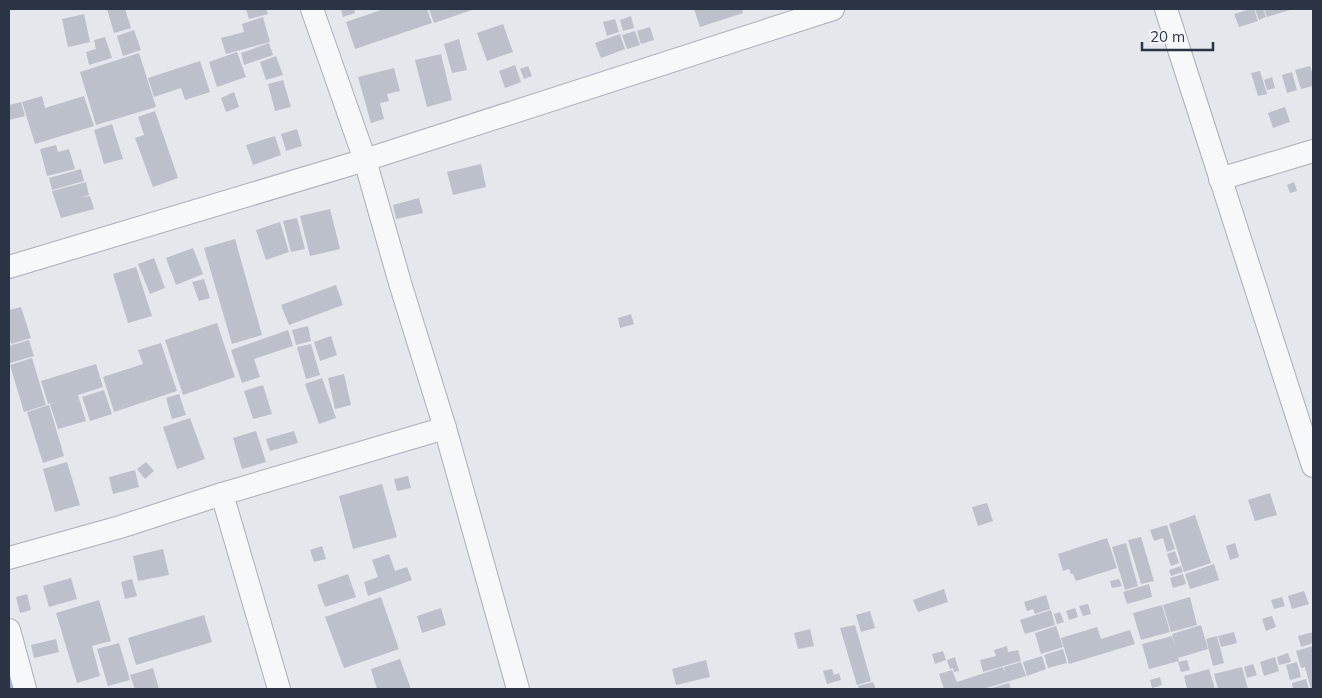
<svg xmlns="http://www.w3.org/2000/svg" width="1322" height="698" font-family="Mulish,sans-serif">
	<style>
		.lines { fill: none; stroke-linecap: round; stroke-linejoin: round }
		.stream { stroke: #9fb4cc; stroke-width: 7 }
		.building { fill: #bbc0ca }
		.street-casing { stroke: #a9aeb7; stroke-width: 24 }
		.street { stroke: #f7f8fa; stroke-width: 22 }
	</style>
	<rect width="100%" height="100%" fill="#e4e7ec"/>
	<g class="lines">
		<path class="stream" d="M9,681L11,689"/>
	</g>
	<g class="building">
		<path d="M107,9H125L131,28L114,33Z"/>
		<path d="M246,9H266L268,14L249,19Z"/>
		<path d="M341,9H354L355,13L343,17Z"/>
		<path d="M384,9H427L432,23L355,49L346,22Z"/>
		<path d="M429,9H475L434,23Z"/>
		<path d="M694,9H742L743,13L700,27Z"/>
		<path d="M1251,9H1254L1258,21L1239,27L1234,14Z"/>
		<path d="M1255,9H1263L1266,17L1259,20Z"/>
		<path d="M1264,9H1293L1267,17Z"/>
		<path d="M84,14L90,42L68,47L62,19Z"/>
		<path d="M631,16L634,28L623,31L620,20Z"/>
		<path d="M263,17L270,42L226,54L221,38L244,32L242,24Z"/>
		<path d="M615,19L619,32L607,36L603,22Z"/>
		<path d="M503,24L513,52L487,61L477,33Z"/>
		<path d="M650,27L654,40L641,44L637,31Z"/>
		<path d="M134,30L141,50L123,56L117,36Z"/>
		<path d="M635,31L640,45L627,49L622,35Z"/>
		<path d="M620,34L625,49L601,58L595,43Z"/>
		<path d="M105,37L112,58L89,65L86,52L96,49L94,40Z"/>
		<path d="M459,39L467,70L452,73L444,44Z"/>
		<path d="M269,43L273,55L244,65L241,53Z"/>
		<path d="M237,52L246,77L217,87L209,62Z"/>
		<path d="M139,53L156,107L96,125L80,72Z"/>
		<path d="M441,54L452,100L427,107L415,60Z"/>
		<path d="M276,56L283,75L266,80L260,62Z"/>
		<path d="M200,61L210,92L185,100L181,88L154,97L148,78Z"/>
		<path d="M515,65L521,82L505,88L499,71Z"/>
		<path d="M528,66L532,76L524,79L520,69Z"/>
		<path d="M1310,66L1313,76V86L1301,89L1295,70Z"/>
		<path d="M394,68L400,91L387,94L389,101L380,103L384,119L371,123L358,77Z"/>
		<path d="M1260,71L1267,94L1258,96L1251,73Z"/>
		<path d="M1292,72L1297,90L1287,93L1282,75Z"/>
		<path d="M1272,77L1275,88L1267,90L1264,80Z"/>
		<path d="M283,80L291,107L275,111L268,84Z"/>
		<path d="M234,92L239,107L226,112L221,98Z"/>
		<path d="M42,96L45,108L84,96L94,126L35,144L22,102Z"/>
		<path d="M21,102L25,116L9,120V105Z"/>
		<path d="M1285,107L1290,122L1273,128L1268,113Z"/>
		<path d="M155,111L178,178L153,187L135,138L144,135L138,117Z"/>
		<path d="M112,124L123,159L104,164L94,130Z"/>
		<path d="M297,129L302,146L286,151L281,134Z"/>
		<path d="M275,136L281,155L253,165L246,145Z"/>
		<path d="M56,145L58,152L69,149L75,169L47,176L40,149Z"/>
		<path d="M481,164L486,187L453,195L447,172Z"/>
		<path d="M81,169L84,181L52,190L49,178Z"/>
		<path d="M86,182L89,195L80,198L90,196L94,209L61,218L52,191Z"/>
		<path d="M1294,182L1297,191L1290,193L1287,185Z"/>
		<path d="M419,198L423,213L396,219L393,205Z"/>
		<path d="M330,209L340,249L310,256L300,216Z"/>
		<path d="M297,218L305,249L291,252L283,221Z"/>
		<path d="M280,222L289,252L266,260L256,230Z"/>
		<path d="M235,239L262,335L232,344L204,248Z"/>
		<path d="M193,248L203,274L176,285L166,258Z"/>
		<path d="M154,258L165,288L150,294L138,264Z"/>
		<path d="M136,267L152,316L128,323L113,274Z"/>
		<path d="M204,279L210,298L199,301L192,282Z"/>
		<path d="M336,285L343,305L289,325L281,305Z"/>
		<path d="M21,307L31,338L11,344L10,340H9V310Z"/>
		<path d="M631,314L634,324L620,328L618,318Z"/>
		<path d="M217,323L235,377L183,395L165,340Z"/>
		<path d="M308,326L311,341L296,345L292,330Z"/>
		<path d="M288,330L293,346L254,359L260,377L242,383L231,350Z"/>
		<path d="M331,336L337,355L320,361L314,342Z"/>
		<path d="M29,340L34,356L10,363L9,359V346Z"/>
		<path d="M161,343L177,391L114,412L103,377L143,364L138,350Z"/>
		<path d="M311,344L320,375L306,379L297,347Z"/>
		<path d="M32,358L46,405L24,412L10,365Z"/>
		<path d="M96,364L103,387L78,395L86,421L58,429L50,404L57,402L48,404L41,381Z"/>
		<path d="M344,374L351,405L335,409L328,378Z"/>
		<path d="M322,378L336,418L319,424L305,384Z"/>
		<path d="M263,385L272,414L253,419L244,391Z"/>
		<path d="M104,390L112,414L90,421L82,397Z"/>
		<path d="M179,394L186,415L172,419L166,398Z"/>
		<path d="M49,405L64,456L43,463L27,412Z"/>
		<path d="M190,418L205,459L177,469L163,427Z"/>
		<path d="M256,431L266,462L242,469L233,438Z"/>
		<path d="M294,431L298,443L270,451L266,439Z"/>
		<path d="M67,462L80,505L55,512L43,469Z"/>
		<path d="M146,462L154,471L145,479L137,469Z"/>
		<path d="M135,470L139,487L113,494L109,477Z"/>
		<path d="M408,476L411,488L397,491L394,479Z"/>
		<path d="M382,484L397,537L353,549L339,496Z"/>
		<path d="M1270,493L1277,515L1255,521L1248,500Z"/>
		<path d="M987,503L993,521L978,526L972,507Z"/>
		<path d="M1195,515L1211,563L1184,572L1169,524Z"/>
		<path d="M1167,525L1175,549L1167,552L1163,538L1154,541L1150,530Z"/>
		<path d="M1141,537L1154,581L1141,584L1128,540Z"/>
		<path d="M1107,538L1117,568L1076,581L1073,574H1071L1069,569L1063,571L1058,554Z"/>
		<path d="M1126,543L1138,586L1125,590L1112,547Z"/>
		<path d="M1235,543L1239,557L1230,560L1226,546Z"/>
		<path d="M322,546L326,559L314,562L310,550Z"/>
		<path d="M163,549L169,575L138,581L133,556Z"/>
		<path d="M1175,551L1179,563L1171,566L1167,554Z"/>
		<path d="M389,554L395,571L407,567L412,580L368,596L364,582L378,577L372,560Z"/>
		<path d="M1214,564L1219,580L1190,589L1185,574Z"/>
		<path d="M1181,566L1183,572L1171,576L1169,570Z"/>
		<path d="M348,574L356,597L325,607L317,585Z"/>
		<path d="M1183,574L1186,584L1173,588L1170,578Z"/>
		<path d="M71,578L77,599L49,607L43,586Z"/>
		<path d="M132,579L137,596L125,599L121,582Z"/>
		<path d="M1119,579L1122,586L1112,588L1110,581Z"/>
		<path d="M1149,584L1152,597L1127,604L1123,592Z"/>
		<path d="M944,589L948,602L918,612L913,600Z"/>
		<path d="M1304,591L1309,604L1292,609L1288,596Z"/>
		<path d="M27,594L31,610L20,613L16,597Z"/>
		<path d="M1046,595L1050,609L1035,614L1033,609L1027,611L1024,602Z"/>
		<path d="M381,597L399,649L344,668L325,617Z"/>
		<path d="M1190,597L1197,625L1171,632L1163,605Z"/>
		<path d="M1282,597L1285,606L1274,609L1271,600Z"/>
		<path d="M99,600L111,641L92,646L100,676L77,683L56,613Z"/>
		<path d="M1088,604L1091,614L1083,616L1079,606Z"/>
		<path d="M1162,605L1170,632L1141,640L1133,613Z"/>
		<path d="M441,608L446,625L422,633L417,616Z"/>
		<path d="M1075,608L1078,617L1069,620L1066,611Z"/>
		<path d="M1051,610L1055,625L1025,634L1020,620Z"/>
		<path d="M870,611L875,628L861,632L856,615Z"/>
		<path d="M1060,612L1064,622L1057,624L1054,614Z"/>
		<path d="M204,615L212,642L136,665L128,638Z"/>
		<path d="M1272,616L1276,627L1266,631L1262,619Z"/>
		<path d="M855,625L871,681L857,685L840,628Z"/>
		<path d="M1201,625L1208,649L1178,658L1179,661L1149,669L1142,644L1172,636L1176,649L1172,634Z"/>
		<path d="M1056,626L1063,647L1041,654L1035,633Z"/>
		<path d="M1097,627L1101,639L1130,630L1135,644L1069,664L1061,638Z"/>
		<path d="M810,629L814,646L798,649L794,633Z"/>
		<path d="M1234,632L1237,643L1221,647L1218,636Z"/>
		<path d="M1313,632V643L1301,647L1298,636Z"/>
		<path d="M1217,636L1224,663L1213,666L1206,639Z"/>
		<path d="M56,639L59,652L34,658L31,645Z"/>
		<path d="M119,643L130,680L108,686L97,649Z"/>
		<path d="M1007,646L1008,652L1018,650L1021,661L983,672L980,660L996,656L994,650Z"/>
		<path d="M1313,646V689H1311L1305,667L1301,668L1296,651Z"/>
		<path d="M1063,649L1067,663L1048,668L1044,655Z"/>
		<path d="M943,651L946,660L935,664L932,654Z"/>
		<path d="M1288,653L1291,662L1279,665L1277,657Z"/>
		<path d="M1042,656L1046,669L1027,676L1023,662Z"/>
		<path d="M955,657L959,671L954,672L953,668L950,669L947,660Z"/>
		<path d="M1275,657L1279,671L1264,676L1260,662Z"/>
		<path d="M400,659L411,689H377L371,669Z"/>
		<path d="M706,660L710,677L676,685L672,669Z"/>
		<path d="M1187,660L1190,670L1181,672L1178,662Z"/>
		<path d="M1021,662L1026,676L983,689H944L939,674L952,670L957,682L1003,667L1005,674L1004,667Z"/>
		<path d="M1297,662L1301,677L1290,680L1286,665Z"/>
		<path d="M1253,664L1257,675L1247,678L1244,667Z"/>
		<path d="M1242,667L1248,689H1218L1214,674Z"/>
		<path d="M153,668L159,689H135L130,675Z"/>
		<path d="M832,669L834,675L839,673L841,680L827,684L823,671Z"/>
		<path d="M1209,669L1215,689H1187L1184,676Z"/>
		<path d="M1160,677L1162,685L1152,688L1150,680Z"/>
		<path d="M1306,679L1309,689H1293L1292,683Z"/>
		<path d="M873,682L876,689H859L858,686Z"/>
		<path d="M1009,683L1011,689H988Z"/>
	</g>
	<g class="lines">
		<defs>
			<g id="street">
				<path d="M312,9L365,160L400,283L445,428L518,689"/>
				<path d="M1166,9L1313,466"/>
				<path d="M1220,179L1313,151"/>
				<path d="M9,267L365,160L833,9"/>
				<path d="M222,494L279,689"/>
				<path d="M9,558L120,527L222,494L445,428"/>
				<path d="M9,630L25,689"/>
			</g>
		</defs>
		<use href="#street" class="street-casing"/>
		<use href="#street" class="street"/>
	</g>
	<rect width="1322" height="698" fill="none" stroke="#2b3445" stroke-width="20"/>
	<path d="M1142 42v8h71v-8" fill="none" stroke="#2b3445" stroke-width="2.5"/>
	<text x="1150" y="42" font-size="15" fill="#2b3445" stroke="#f4f6f9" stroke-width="4" paint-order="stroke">20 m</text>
</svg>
